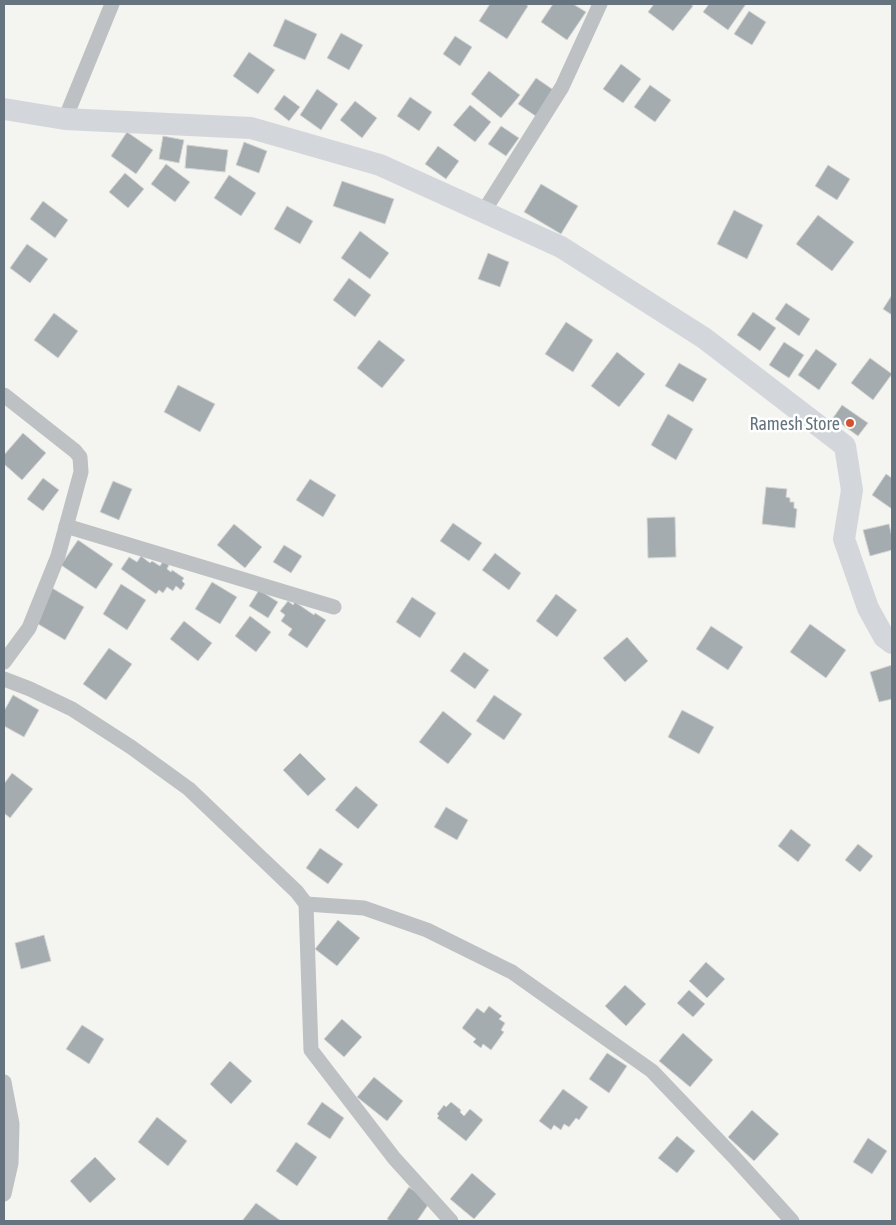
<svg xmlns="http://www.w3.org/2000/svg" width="896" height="1225" font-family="'Asap Condensed',sans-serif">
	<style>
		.building { fill: #a4acb0; stroke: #d5d5d3 }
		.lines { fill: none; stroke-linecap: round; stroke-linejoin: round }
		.minor { stroke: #bdc1c4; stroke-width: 15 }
		.secondary { stroke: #d3d7db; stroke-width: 22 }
		.poi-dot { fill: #d6502e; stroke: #fff; stroke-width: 2 }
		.labels { text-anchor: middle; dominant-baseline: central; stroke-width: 5; stroke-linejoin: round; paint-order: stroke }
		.poi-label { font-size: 18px; fill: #65747f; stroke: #fff; text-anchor: end }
	</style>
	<rect width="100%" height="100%" fill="#f4f4f0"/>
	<g class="building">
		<path d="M490,4H525L528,6L507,39L479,21Z"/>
		<path d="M553,4H573L586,12L567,40L541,22Z"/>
		<path d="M654,4H690L693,6L673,31L648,12Z"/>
		<path d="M709,4H746L728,30L703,12Z"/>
		<path d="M749,11L766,22L752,45L734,34Z"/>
		<path d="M285,19L317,34L305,60L273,46Z"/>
		<path d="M341,33L363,45L349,70L327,58Z"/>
		<path d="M455,36L472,47L460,66L443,54Z"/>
		<path d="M249,52L275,70L258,94L233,76Z"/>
		<path d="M621,64L641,79L623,103L603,89Z"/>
		<path d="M489,71L520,95L501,118L471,94Z"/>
		<path d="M536,78L555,91L537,117L518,104Z"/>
		<path d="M650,85L671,100L655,122L634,107Z"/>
		<path d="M317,89L338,104L321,130L300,115Z"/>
		<path d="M284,95L300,107L289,121L274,109Z"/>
		<path d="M410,97L432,112L419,131L397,116Z"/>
		<path d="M355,101L377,118L362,138L340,120Z"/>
		<path d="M470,105L491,122L475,142L453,125Z"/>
		<path d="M501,126L519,138L506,156L488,144Z"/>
		<path d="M127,132L153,150L136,174L111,156Z"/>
		<path d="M163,136L184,140L179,163L159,159Z"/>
		<path d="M244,142L267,151L259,173L236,165Z"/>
		<path d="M187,145L228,150L225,172L185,168Z"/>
		<path d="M438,146L459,161L446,179L425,164Z"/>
		<path d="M166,164L190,182L175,202L151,184Z"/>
		<path d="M828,165L850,179L837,200L815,186Z"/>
		<path d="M125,173L144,189L128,208L109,192Z"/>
		<path d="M229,175L256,193L241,216L214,198Z"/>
		<path d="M342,181L394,199L385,224L333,206Z"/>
		<path d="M541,184L578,206L561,234L524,212Z"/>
		<path d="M43,201L68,220L55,238L30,219Z"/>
		<path d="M287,206L313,221L300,244L274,229Z"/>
		<path d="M734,210L763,225L747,259L717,244Z"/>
		<path d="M818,215L854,242L832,271L796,244Z"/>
		<path d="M360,231L389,253L370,279L341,258Z"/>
		<path d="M27,244L48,259L30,283L10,268Z"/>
		<path d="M488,253L509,262L500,287L478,279Z"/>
		<path d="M349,278L371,295L355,317L333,300Z"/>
		<path d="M892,295V315L883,309Z"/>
		<path d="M786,303L810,319L799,336L775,319Z"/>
		<path d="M753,312L776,328L760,351L737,335Z"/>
		<path d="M54,313L78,331L58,358L34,340Z"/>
		<path d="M566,322L593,340L573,372L545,354Z"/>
		<path d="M379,340L405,360L382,388L357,368Z"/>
		<path d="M784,342L804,355L789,378L769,365Z"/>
		<path d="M816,349L837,364L819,390L798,375Z"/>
		<path d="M617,352L645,374L619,407L591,386Z"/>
		<path d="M870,358L892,374L873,400L851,383Z"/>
		<path d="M679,363L707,379L693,402L665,386Z"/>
		<path d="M178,385L215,404L200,432L164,412Z"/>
		<path d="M842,405L868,423L858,436L833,418Z"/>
		<path d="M668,414L693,429L676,460L651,445Z"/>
		<path d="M23,433L46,453L22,480L4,464V455Z"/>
		<path d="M886,474L892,478V509L872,495Z"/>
		<path d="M43,478L59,490L43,511L27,499Z"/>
		<path d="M310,479L336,495L323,517L296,500Z"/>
		<path d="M113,481L132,489L119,520L100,512Z"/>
		<path d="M766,487L787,489L786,497L790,498V502H794V508L797,509L795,528L762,524Z"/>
		<path d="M675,517L676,557L648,558L647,518Z"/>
		<path d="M453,523L482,543L469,561L440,541Z"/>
		<path d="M234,524L262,547L245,568L217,545Z"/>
		<path d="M889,524L892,537V550L870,556L863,530Z"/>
		<path d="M78,540L113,564L96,589L61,565Z"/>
		<path d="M284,545L302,556L291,573L273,562Z"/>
		<path d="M495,553L521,573L509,590L482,570Z"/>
		<path d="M141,556L150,563L152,561L160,566L163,561L169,565L167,569L171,572L172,570L184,578L182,581L185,584L181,590L176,586L173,591L167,587L163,593L159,590L156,594L121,569L129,557L137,562Z"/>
		<path d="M212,582L237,597L220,624L195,609Z"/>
		<path d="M121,584L146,600L127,630L103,614Z"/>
		<path d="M52,588L84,607L65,640L33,621Z"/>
		<path d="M259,590L278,602L268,618L249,606Z"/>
		<path d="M556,594L577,610L557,637L536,621Z"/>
		<path d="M412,597L436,613L420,638L396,622Z"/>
		<path d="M288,601L293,605L295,602L314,615L315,613L326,620L307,648L288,635L292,629L281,621L285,615L280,611Z"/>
		<path d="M250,616L271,632L256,652L235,636Z"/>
		<path d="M184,621L212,643L198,661L170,639Z"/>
		<path d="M810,624L846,650L826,678L790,652Z"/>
		<path d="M711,626L743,647L728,670L696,649Z"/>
		<path d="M627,637L648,661L625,682L603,658Z"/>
		<path d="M109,648L132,664L106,700L83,684Z"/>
		<path d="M464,652L489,670L475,689L450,671Z"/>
		<path d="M892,665V699L879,702L870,672Z"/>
		<path d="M13,695L39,710L24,737L4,726V711Z"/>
		<path d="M494,695L522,714L504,740L476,721Z"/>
		<path d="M682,710L714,727L699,754L668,737Z"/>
		<path d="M443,711L472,734L448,764L419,742Z"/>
		<path d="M300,753L326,779L308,796L283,770Z"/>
		<path d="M12,773L33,789L10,818L4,813V784Z"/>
		<path d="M356,786L378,805L358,829L335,810Z"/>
		<path d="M446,807L468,820L457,840L434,827Z"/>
		<path d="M791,829L811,845L798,862L778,846Z"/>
		<path d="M858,844L873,856L860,872L845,860Z"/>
		<path d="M320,848L343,864L328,884L306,868Z"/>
		<path d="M338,920L360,938L337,966L315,949Z"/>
		<path d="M44,935L51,961L21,969L15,943Z"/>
		<path d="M706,962L725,979L707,998L689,981Z"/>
		<path d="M625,985L646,1004L626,1026L605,1006Z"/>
		<path d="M689,990L705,1004L693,1017L677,1003Z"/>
		<path d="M489,1006L502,1016L499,1019L505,1023L501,1030L504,1032L491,1050L483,1044L481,1048L473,1042L476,1039L462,1028L477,1008L484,1013Z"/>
		<path d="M342,1019L362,1037L344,1057L324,1039Z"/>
		<path d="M82,1025L104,1039L89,1064L66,1049Z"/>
		<path d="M683,1033L713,1060L690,1087L659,1061Z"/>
		<path d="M607,1053L627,1066L609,1093L589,1079Z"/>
		<path d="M230,1061L252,1081L231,1104L210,1084Z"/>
		<path d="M374,1077L403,1101L387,1121L357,1097Z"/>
		<path d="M563,1089L588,1107L579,1120L576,1118L569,1127L564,1124L561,1130L554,1125L551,1130L539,1121Z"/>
		<path d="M322,1102L344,1118L330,1139L307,1124Z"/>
		<path d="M451,1102L461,1110L460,1112L464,1116L470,1109L483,1120L466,1141L437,1118L439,1116L437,1114L444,1105L446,1107Z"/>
		<path d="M752,1110L779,1134L754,1161L728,1137Z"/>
		<path d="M157,1117L187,1141L168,1166L138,1142Z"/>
		<path d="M677,1136L695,1151L677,1173L658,1158Z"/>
		<path d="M868,1138L887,1151L872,1174L853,1162Z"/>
		<path d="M296,1142L317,1157L297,1186L276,1171Z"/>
		<path d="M95,1157L116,1179L90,1203L70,1181Z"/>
		<path d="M472,1173L496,1194L474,1219L450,1199Z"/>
		<path d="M409,1187L430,1202L417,1221H391L387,1219Z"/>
		<path d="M256,1203L281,1221H242Z"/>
	</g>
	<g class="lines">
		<g class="minor">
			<path d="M65,119L112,4"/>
			<path d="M484,211L562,87L600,4"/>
			<path d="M4,395L75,451L80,457L81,472L58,556L29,628L4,662"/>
			<path d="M66,526L334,607"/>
			<path d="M4,679L30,689L72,709L131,747L189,789L297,892L306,904L311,1050L394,1158L451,1221"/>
			<path d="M306,904L364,908L427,930L512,972L652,1071L734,1157L792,1221"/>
			<path d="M4,1082L12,1124L11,1163L4,1194"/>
		</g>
		<path class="secondary" d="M4,109L65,119L251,128L380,165L561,247L704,338L845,446L852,490L844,539L868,608L884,637L892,643"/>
	</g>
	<circle class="poi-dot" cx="850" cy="423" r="5"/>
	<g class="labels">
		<g class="poi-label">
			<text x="840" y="423">Ramesh Store</text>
		</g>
	</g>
	<rect width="896" height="1225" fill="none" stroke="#65747f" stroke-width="10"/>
</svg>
